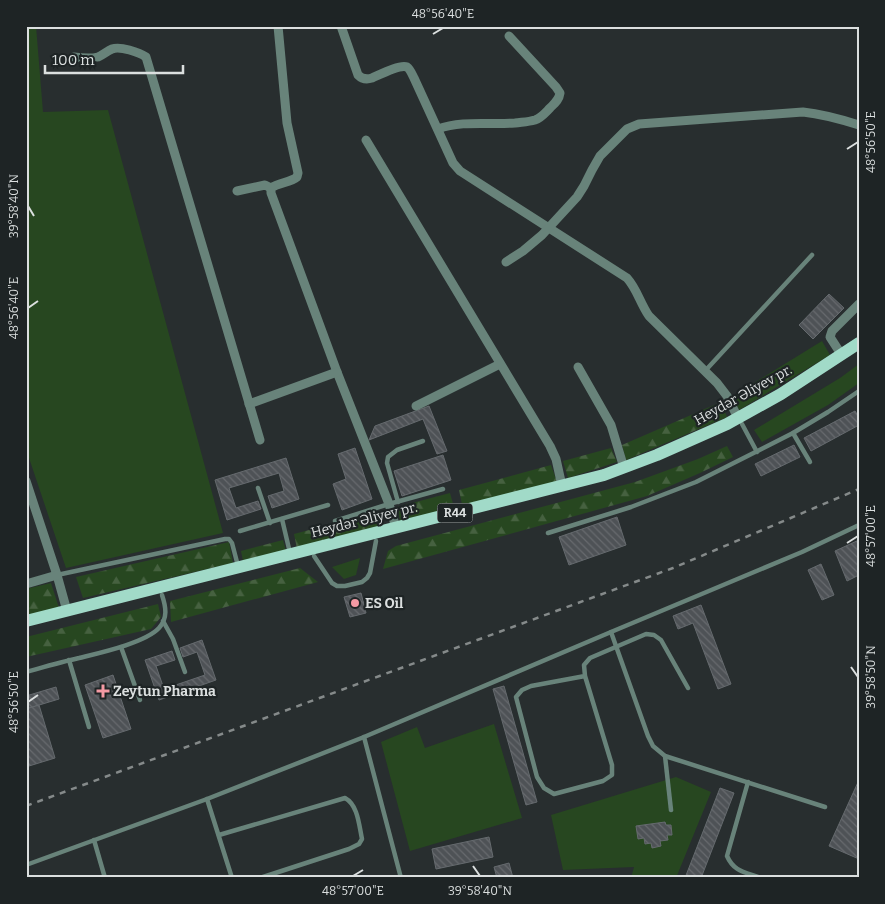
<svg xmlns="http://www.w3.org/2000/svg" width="885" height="904" font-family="Bitter,serif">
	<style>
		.green { fill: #274720 }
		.forest { fill: url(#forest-firs) }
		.building { fill: url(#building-back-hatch); stroke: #656a6e }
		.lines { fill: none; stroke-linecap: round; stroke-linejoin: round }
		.lane { stroke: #68837a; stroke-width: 4.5 }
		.street { stroke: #68837a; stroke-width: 9 }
		.primary { stroke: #a1dac8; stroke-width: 12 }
		.rail { stroke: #858a8a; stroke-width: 2.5; stroke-dasharray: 6 6; stroke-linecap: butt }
		.ticks { fill: none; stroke: #dbdfdf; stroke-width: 2 }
		.poi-dot { fill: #f49aa4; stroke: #1e2425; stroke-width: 2 }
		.labels { text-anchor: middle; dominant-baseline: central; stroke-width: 4.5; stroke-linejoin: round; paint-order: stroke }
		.shield { fill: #1e2425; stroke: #a2a7a7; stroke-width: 1 }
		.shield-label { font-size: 12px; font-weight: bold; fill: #dbdfdf }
		.street-label { font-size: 14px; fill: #dbdfdf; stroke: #1e2425 }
		.poi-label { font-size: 14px; font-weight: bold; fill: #dbdfdf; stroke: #1e2425; text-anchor: start }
		.neatline { fill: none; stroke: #dbdfdf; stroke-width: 2 }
		.ticks-label { font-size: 12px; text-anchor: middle; fill: #dbdfdf }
	</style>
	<defs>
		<pattern id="forest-firs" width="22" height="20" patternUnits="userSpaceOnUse" patternTransform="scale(1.25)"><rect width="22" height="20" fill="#274720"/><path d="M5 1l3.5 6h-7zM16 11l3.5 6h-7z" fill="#466140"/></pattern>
		<pattern id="building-back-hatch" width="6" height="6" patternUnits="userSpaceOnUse" patternTransform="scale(1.25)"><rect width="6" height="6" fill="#4e5256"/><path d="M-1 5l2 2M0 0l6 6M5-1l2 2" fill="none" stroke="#676a6e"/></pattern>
	</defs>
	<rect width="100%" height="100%" fill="#282e2f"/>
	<g class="green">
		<path d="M26,26H36L43,112L108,110L223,533L66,568L26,449Z"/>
		<path d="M822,341L830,355L739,410L733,396Z"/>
		<path d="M859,364V383L828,405L762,442L754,430L840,378Z"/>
		<path d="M360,558L356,575L344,579L332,567Z"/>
		<path d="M494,724L522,818L410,851L381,742L417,727L425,748Z"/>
		<path d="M676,777L711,792L676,878H631L634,867L563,870L551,815Z"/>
	</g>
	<g class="forest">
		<path d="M721,402L727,417L626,460L622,445Z"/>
		<path d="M727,446L733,457L700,473L647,496L383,569L388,551L396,546L635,482L698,459Z"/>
		<path d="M611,448L617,462L568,478L563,461Z"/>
		<path d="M551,465L557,482L463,509L459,490Z"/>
		<path d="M450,493L455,511L401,525L397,507Z"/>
		<path d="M377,512L382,527L297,549L294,534Z"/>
		<path d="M283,540L286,551L243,561L241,551Z"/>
		<path d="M229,542L233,563L83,598L76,577Z"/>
		<path d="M300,568L318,582L171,622L170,601Z"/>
		<path d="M51,583L59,608L26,616V589Z"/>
		<path d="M158,604L161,617L151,629L26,657V637Z"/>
	</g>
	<g class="building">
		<path d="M829,294L844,308L813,339L799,325Z"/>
		<path d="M429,406L447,451L437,454L423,419L369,440L375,426Z"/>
		<path d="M855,411L859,417V425L811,451L804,438Z"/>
		<path d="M794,445L800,457L761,476L755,464Z"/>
		<path d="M355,448L372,499L342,510L333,484L346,479L338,454Z"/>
		<path d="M443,455L451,480L402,496L394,471Z"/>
		<path d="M286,458L299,499L272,508L268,496L284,491L279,473L229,488L236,508L258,501L261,509L227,520L215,480Z"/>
		<path d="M617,517L626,545L569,565L559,537Z"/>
		<path d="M859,540V575L847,581L835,551Z"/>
		<path d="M821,564L834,595L822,600L808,570Z"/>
		<path d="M361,593L366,613L350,617L344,597Z"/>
		<path d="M701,605L731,684L718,689L693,623L678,629L673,616Z"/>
		<path d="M202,640L216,680L159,700L145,660L172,651L175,660L156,666L164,689L205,675L197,652L183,657L180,648Z"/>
		<path d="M113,675L131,729L103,738L85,685Z"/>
		<path d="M504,686L537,802L526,805L493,689Z"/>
		<path d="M56,687L59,699L26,709V696Z"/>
		<path d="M39,705L55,758L29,766L26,757V709Z"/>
		<path d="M859,780V859L829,846Z"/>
		<path d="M720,788L734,793L701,878H685Z"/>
		<path d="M665,822L666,825H671L672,835H667L668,840L660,841L661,846L652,848L651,843L645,844L644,838L638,839L636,826Z"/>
		<path d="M489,837L493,857L436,869L432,849Z"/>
		<path d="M509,863L513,878H497L494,867Z"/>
	</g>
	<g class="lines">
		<g class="lane">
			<path d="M705,371L812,255"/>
			<path d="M742,424L757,452"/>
			<path d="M793,433L810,462"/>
			<path d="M258,488L270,523"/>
			<path d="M398,502L387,463L388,457L397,450L423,441"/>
			<path d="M282,519L290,553"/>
			<path d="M335,521L389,504L443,489"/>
			<path d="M240,531L328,505"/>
			<path d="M548,533L631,507L696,482L793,433L828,412L859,391"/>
			<path d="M314,556L332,583L337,586H345L362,582L367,578L370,573L376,541"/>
			<path d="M57,575L225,539H229L232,543L238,566"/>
			<path d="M163,621L173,639L185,672"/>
			<path d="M611,632L648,736L653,746L665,756L825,807"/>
			<path d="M121,647L140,700"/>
			<path d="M69,660L89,727"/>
			<path d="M26,672C44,667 61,662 79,658C99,653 145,643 159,628C168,618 166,607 162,595"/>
			<path d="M585,676L531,686L522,690L516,697L537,777L544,788L554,794L603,781L612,775V765L585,676L584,665L590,658L646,634L654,635L661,640L688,688"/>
			<path d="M364,737L401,878"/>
			<path d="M665,756L671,810"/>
			<path d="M748,782L727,856C734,872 745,872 761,878"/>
			<path d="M207,799L232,878"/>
			<path d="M219,835L345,798C358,805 359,825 362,839L359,844L349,849L260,878"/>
			<path d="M94,840L105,878"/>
			<path d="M26,865L207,799L364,737L611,632L802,552L859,525"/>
		</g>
		<g class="street">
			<path d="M278,26L287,123L298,173L297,177C290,183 279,182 271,188V193L337,372L389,504L396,528"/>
			<path d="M341,26L358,75C362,79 366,80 372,78C379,75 400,64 407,67C410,69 412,74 414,78L453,163L460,171L627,278C637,289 640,303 649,316L717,383L727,396L738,418"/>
			<path d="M74,57C82,58 90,59 98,57C103,55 107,51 112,49C120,46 139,52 146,57L260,440"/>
			<path d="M438,129C462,120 490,125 515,123C522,122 528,122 535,120C541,118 545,113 550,108C555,103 559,100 560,93L556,87L509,36"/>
			<path d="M366,140L550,446L556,459L562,486"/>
			<path d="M237,191L265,185L271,188"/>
			<path d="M506,262L523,251L542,235L577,197L584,186L592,170L600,156L627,129L639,124L803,112C822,114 840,119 859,125"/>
			<path d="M841,354L830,337L832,331L859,304"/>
			<path d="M578,367L611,425L624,468"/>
			<path d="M249,404L337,372"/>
			<path d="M416,406L500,364"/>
			<path d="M26,481L57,575L67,611"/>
			<path d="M26,584L57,575"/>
		</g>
		<path class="primary" d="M26,621L604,475L657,455L727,424L781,394L859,343"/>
		<path class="rail" d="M26,806L673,568L859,489"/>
	</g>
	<path class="ticks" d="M433,34L443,28M847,149L858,142M28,206L34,216M28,308L38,301M847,543L858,536M851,667L858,677M28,702L38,695M473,866L480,876M353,876L363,870"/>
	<g class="poi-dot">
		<circle cx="355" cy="603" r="5"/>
		<path d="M100.5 683.5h5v5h5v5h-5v5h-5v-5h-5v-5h5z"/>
	</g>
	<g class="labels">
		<rect class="shield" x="437.5" y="503.5" width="35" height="19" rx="4"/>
		<g class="shield-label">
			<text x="455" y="513">R44</text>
		</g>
		<g class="street-label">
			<text transform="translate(743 395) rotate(-29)">Heydər Əliyev pr.</text>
			<text transform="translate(364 520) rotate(-14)">Heydər Əliyev pr.</text>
		</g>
		<g class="poi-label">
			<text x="365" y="603">ES Oil</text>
			<text x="113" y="691">Zeytun Pharma</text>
		</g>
	</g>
	<rect width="885" height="904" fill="none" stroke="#1e2425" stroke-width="55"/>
	<path d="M45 65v8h138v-8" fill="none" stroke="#dbdfdf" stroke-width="2.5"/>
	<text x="52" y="65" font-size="15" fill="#dbdfdf" stroke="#1e2425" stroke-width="4" paint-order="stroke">100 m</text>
	<rect x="28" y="28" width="830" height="848" class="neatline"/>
	<g class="ticks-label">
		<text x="443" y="18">48°56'40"E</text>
		<text transform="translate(871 142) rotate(-90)" y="4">48°56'50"E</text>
		<text transform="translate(14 206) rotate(-90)" y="4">39°58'40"N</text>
		<text transform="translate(14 308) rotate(-90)" y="4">48°56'40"E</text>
		<text transform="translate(871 536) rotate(-90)" y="4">48°57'00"E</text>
		<text transform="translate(871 677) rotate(-90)" y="4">39°58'50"N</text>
		<text transform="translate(14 702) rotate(-90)" y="4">48°56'50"E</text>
		<text x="353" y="895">48°57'00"E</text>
		<text x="480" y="895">39°58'40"N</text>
	</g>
</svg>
